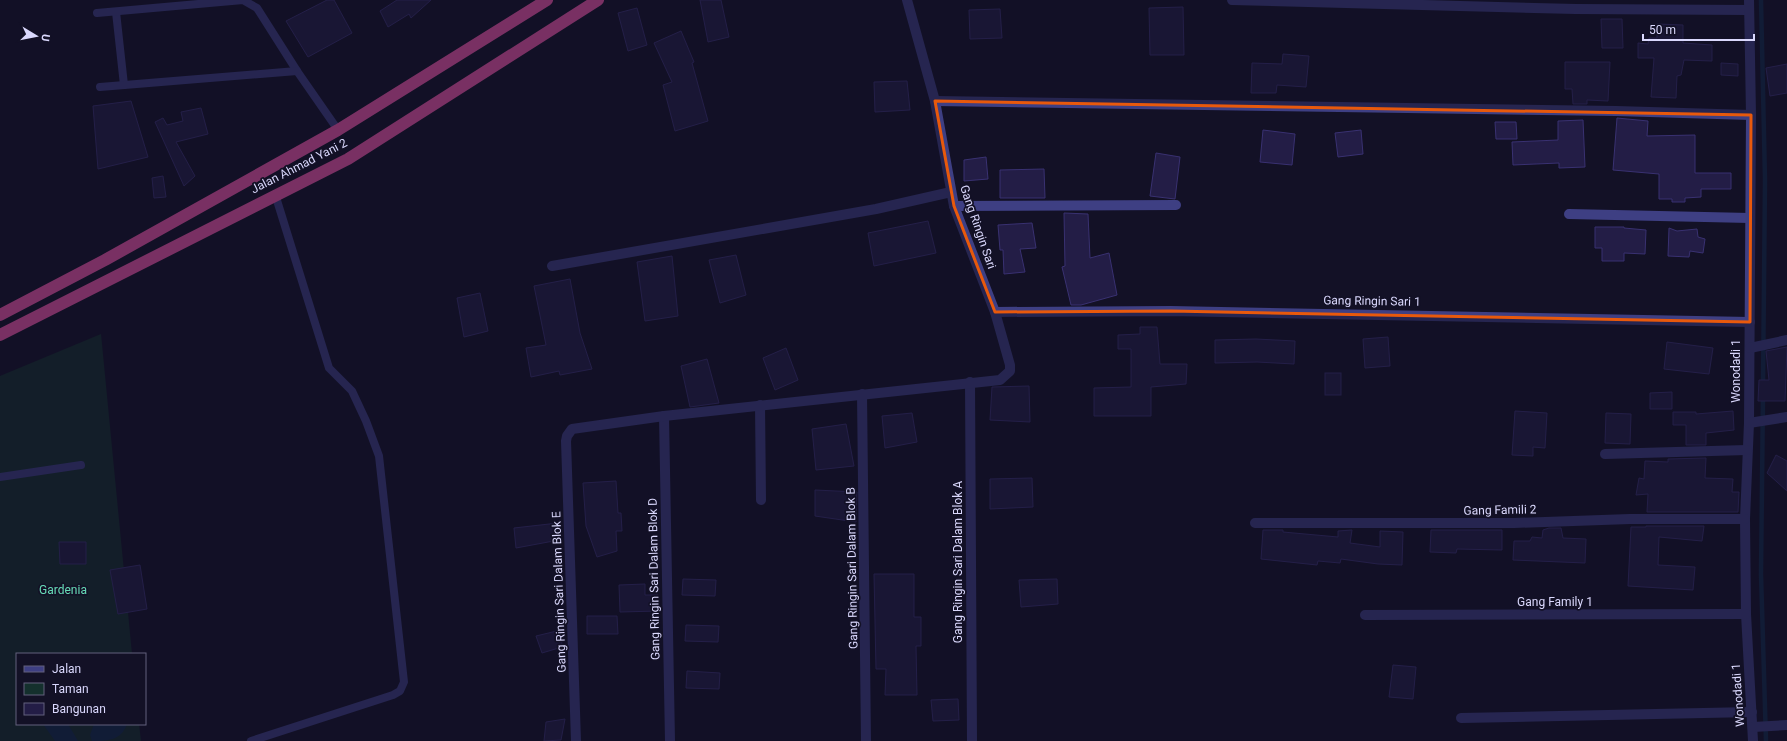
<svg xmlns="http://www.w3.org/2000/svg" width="1787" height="741" font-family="Roboto,sans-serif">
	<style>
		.green { fill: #14302d }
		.water { fill: #112a4a }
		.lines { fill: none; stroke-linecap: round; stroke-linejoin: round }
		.stream { stroke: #112a4a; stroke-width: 4.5 }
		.building { fill: #231d46; stroke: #393171 }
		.lane { stroke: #3e3f83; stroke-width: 8 }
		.street { stroke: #3e3f83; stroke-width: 10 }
		.highway { stroke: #f758ae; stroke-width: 12 }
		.marked { fill: none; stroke: #e8590c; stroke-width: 3; stroke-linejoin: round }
		.labels { text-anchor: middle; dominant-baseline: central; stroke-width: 3.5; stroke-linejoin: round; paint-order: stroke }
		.street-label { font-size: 12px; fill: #dad8fd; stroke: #131126 }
		.park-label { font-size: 12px; fill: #66dbb6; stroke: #131126 }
	</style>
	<rect width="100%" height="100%" fill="#131126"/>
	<path class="green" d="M101,334L132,654H17V724H139L141,741H0V376Z"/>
	<g class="water">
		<path d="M43,724H68L78,741H55Z"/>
		<path d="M94,724H127C121,741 107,741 92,741L90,735Z"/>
	</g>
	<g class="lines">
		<g class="stream">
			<path d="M1761,0L1765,180L1763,385"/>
			<path d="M1763,395L1761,574L1766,741"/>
		</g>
	</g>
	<g class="building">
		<path d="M327,0H334L352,33L308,57L286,21Z"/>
		<path d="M397,0H431L411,18L409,14L388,27L380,11Z"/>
		<path d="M700,0H721L729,37L708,42Z"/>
		<path d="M1183,7L1184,55H1150L1149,8Z"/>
		<path d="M637,8L647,45L628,51L618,13Z"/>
		<path d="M1000,9L1002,38L970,39L969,10Z"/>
		<path d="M1601,19H1622L1623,48H1602Z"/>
		<path d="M1657,24L1683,25V43L1712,45V61L1684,60L1681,75L1677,76L1676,98L1651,97L1654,58H1638V43L1648,44L1649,38H1657Z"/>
		<path d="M681,31L694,62L692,63L708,121L675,131L663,85L672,82L654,43Z"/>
		<path d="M1283,54L1309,56L1306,87L1277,85L1276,93H1251L1252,63L1282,64Z"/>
		<path d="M1565,62H1610L1608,101L1587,100V104H1573L1572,89H1565Z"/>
		<path d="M1721,63L1738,64V76L1721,75Z"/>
		<path d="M1787,64V93L1770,96L1766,68Z"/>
		<path d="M907,81L910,110L875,112L874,82Z"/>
		<path d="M131,101L148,157L98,169L93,106Z"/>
		<path d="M201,108L208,134L176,142L195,176L184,186L155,122L163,118L167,125L183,121L181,112Z"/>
		<path d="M1617,118L1648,121L1647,136L1695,135V173H1731V189H1701V197L1685,198V202H1672V199H1659V174L1613,170Z"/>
		<path d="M1583,120L1585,167L1559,168V163L1513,165L1512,142L1558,140V121Z"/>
		<path d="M1495,122H1516L1517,139H1496Z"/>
		<path d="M1263,130L1295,134L1292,165L1260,162Z"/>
		<path d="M1361,130L1363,154L1338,157L1335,133Z"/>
		<path d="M1156,153L1180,157L1175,199L1150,196Z"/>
		<path d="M986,157L988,179L964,181V160Z"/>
		<path d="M1044,169L1045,198H1000V170Z"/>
		<path d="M163,176L166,197L154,198L152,178Z"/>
		<path d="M1064,213L1088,214L1090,258L1109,253L1117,295L1081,305H1071L1062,267L1065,266Z"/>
		<path d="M928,221L936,253L874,266L868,233Z"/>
		<path d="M1032,223L1036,248L1020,249L1025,272L1004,274L1003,250H1000L998,225Z"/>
		<path d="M1595,227H1624V228L1646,230L1645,254L1624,253V261H1602V248H1595Z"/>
		<path d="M1669,228L1677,231L1697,229L1698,237L1705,239L1703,253L1690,251L1689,257L1668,256Z"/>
		<path d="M736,255L746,295L720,303L709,260Z"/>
		<path d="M672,256L678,316L645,321L637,262Z"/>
		<path d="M570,279L580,333L592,369L560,375L559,371L531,377L526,348L546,345L534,286Z"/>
		<path d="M480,293L488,331L464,337L457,298Z"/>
		<path d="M1140,327H1157L1160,364H1187L1186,384L1151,387V416H1094V388L1131,387V349H1118V335L1140,334Z"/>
		<path d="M1388,337L1390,366L1365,368L1363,339Z"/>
		<path d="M1256,339L1295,341L1294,364L1257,362L1215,363V340Z"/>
		<path d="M1667,342L1713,348L1709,374L1664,369Z"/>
		<path d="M1787,347L1785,401H1758L1759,380H1769L1766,351Z"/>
		<path d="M786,348L798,380L775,390L763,358Z"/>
		<path d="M707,359L719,403L690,407L681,366Z"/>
		<rect x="1325" y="373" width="16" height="22"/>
		<path d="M1029,386L1030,422L990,420L992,387Z"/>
		<path d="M1672,392V409H1650V393Z"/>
		<path d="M1515,411L1547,413L1545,448L1533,447V456L1512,455Z"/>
		<path d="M1733,411L1734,430L1706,433V445H1686V425H1673V412H1696V414Z"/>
		<path d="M912,413L917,442L885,448L882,416Z"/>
		<path d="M1606,413L1631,414L1630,444L1605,443Z"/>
		<path d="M846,424L854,466L816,470L812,429Z"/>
		<path d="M1776,455L1787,461V491L1767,473Z"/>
		<path d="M1706,458L1705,478L1733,479L1732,492H1739L1738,512H1647L1648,494L1636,495L1639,478L1644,479L1645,461L1668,462V459Z"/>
		<path d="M1032,478L1033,507L990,509V479Z"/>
		<path d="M616,481L618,513H621L622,531H616L617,551L597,557L586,526L583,483Z"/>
		<path d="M815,490L857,492L856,522L815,516Z"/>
		<path d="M558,523L559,540L516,548L514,528Z"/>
		<path d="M1646,526H1704L1702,541L1659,537L1658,565L1695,567L1693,590L1628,586L1631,527H1646Z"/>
		<path d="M1549,528H1561L1563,538L1586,539L1585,563L1513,560L1514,541H1530L1532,537L1542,538L1543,530Z"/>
		<path d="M1263,530H1283V532L1338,537V531L1352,530L1350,543L1380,547V531L1403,532L1402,565L1378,564L1341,559L1340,563L1318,561L1317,565L1261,559Z"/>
		<path d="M1431,530H1502V550L1457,549L1456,553L1430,552Z"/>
		<path d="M59,542H86V564H60Z"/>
		<path d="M140,565L147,609L118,614L110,570Z"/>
		<path d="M874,574H914V617H921V646H916L917,695H885L886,669H876Z"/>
		<path d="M683,579L716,580L715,596L682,595Z"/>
		<path d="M1057,579L1058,604L1021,607L1019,580Z"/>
		<path d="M645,584V595H658V611L620,612L619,585Z"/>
		<path d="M587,616H617L618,634H587Z"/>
		<path d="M686,625L719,626L718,642L685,641Z"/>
		<path d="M561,630L562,647L542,653L536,636Z"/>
		<path d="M1393,665L1416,667L1413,699L1389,697Z"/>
		<path d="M687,671L720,673L719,689L686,688Z"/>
		<path d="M958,699L959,720L933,721L931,700Z"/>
		<path d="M565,719L561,740L544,741L546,722Z"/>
	</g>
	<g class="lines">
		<g class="lane">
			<path d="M116,12L124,85"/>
			<path d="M97,13L243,0L257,8L297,71L338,130"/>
			<path d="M100,87L297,71"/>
			<path d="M0,477L81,465"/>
			<path d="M251,741L393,695L400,691L404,682L379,456L366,421L352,391L329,368L275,194"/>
		</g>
		<g class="street">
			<path d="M1232,0L1576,9L1749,10"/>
			<path d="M1749,0L1751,115L1749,423L1745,519L1746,614L1753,741"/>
			<path d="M935,101L1616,111L1751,115"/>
			<path d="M954,206L1176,205"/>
			<path d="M1569,214L1750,218"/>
			<path d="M552,266L876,209L951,192"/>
			<path d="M995,312L1171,311L1750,322"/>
			<path d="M1750,348L1787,340"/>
			<path d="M970,382L972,741"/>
			<path d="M862,394L866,741"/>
			<path d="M760,405L761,500"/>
			<path d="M664,416L670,741"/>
			<path d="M1749,423L1787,417"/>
			<path d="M1605,454L1747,450"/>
			<path d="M1255,523H1514L1630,519H1745"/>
			<path d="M1365,615L1746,614"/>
			<path d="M1461,718L1752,712"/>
			<path d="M1753,727L1787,725"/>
			<path d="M576,741L566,441L567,436L572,429L664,416L1000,380L1010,371V365L995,312L954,206L935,101L907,0"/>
		</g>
		<g class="highway">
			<path d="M0,315L105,260L338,130L547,0"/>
			<path d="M0,335L348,159L598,0"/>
		</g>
	</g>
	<path d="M0 0H1787V741H0ZM935,101L1751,115L1750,322L1171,311L995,312L954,206Z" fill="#131126" fill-opacity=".55" fill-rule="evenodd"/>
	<path class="marked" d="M935,101L1751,115L1750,322L1171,311L995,312L954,206Z"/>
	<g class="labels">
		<g class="street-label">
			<text transform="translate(299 166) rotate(-27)">Jalan Ahmad Yani 2</text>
			<text transform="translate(978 227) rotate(71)">Gang Ringin Sari</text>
			<text transform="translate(1372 301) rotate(1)">Gang Ringin Sari 1</text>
			<text transform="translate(1736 371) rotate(-90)">Wonodadi 1</text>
			<text transform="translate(1500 510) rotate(-1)">Gang Famili 2</text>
			<text transform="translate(958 562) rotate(-90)">Gang Ringin Sari Dalam Blok A</text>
			<text transform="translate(852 568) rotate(-91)">Gang Ringin Sari Dalam Blok B</text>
			<text transform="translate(654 579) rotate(-91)">Gang Ringin Sari Dalam Blok D</text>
			<text transform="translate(559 592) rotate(-92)">Gang Ringin Sari Dalam Blok E</text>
			<text x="1555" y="602">Gang Family 1</text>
			<text transform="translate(1738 695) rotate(-94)">Wonodadi 1</text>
		</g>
		<g class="park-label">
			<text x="63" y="590">Gardenia</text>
		</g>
	</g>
	<rect x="16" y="653" width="130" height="72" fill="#131126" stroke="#63617c"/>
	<rect x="24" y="666" width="20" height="6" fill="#3e3f83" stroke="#63617c"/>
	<text x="52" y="673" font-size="12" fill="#dad8fd">Jalan</text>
	<rect x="24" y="683" width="20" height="12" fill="#14302d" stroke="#63617c"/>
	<text x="52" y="693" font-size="12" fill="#dad8fd">Taman</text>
	<rect x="24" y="703" width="20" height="12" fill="#231d46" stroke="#63617c"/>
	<text x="52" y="713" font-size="12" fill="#dad8fd">Bangunan</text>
	<g transform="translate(36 36) rotate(100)" stroke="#131126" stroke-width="3" paint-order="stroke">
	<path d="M0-3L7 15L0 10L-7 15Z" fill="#dad8fd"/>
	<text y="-6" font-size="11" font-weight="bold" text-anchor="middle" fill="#dad8fd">U</text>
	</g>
	<path d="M1643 34v6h111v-6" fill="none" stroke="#dad8fd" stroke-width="2"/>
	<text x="1649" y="34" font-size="12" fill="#dad8fd" stroke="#131126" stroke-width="3" paint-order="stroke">50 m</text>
</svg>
